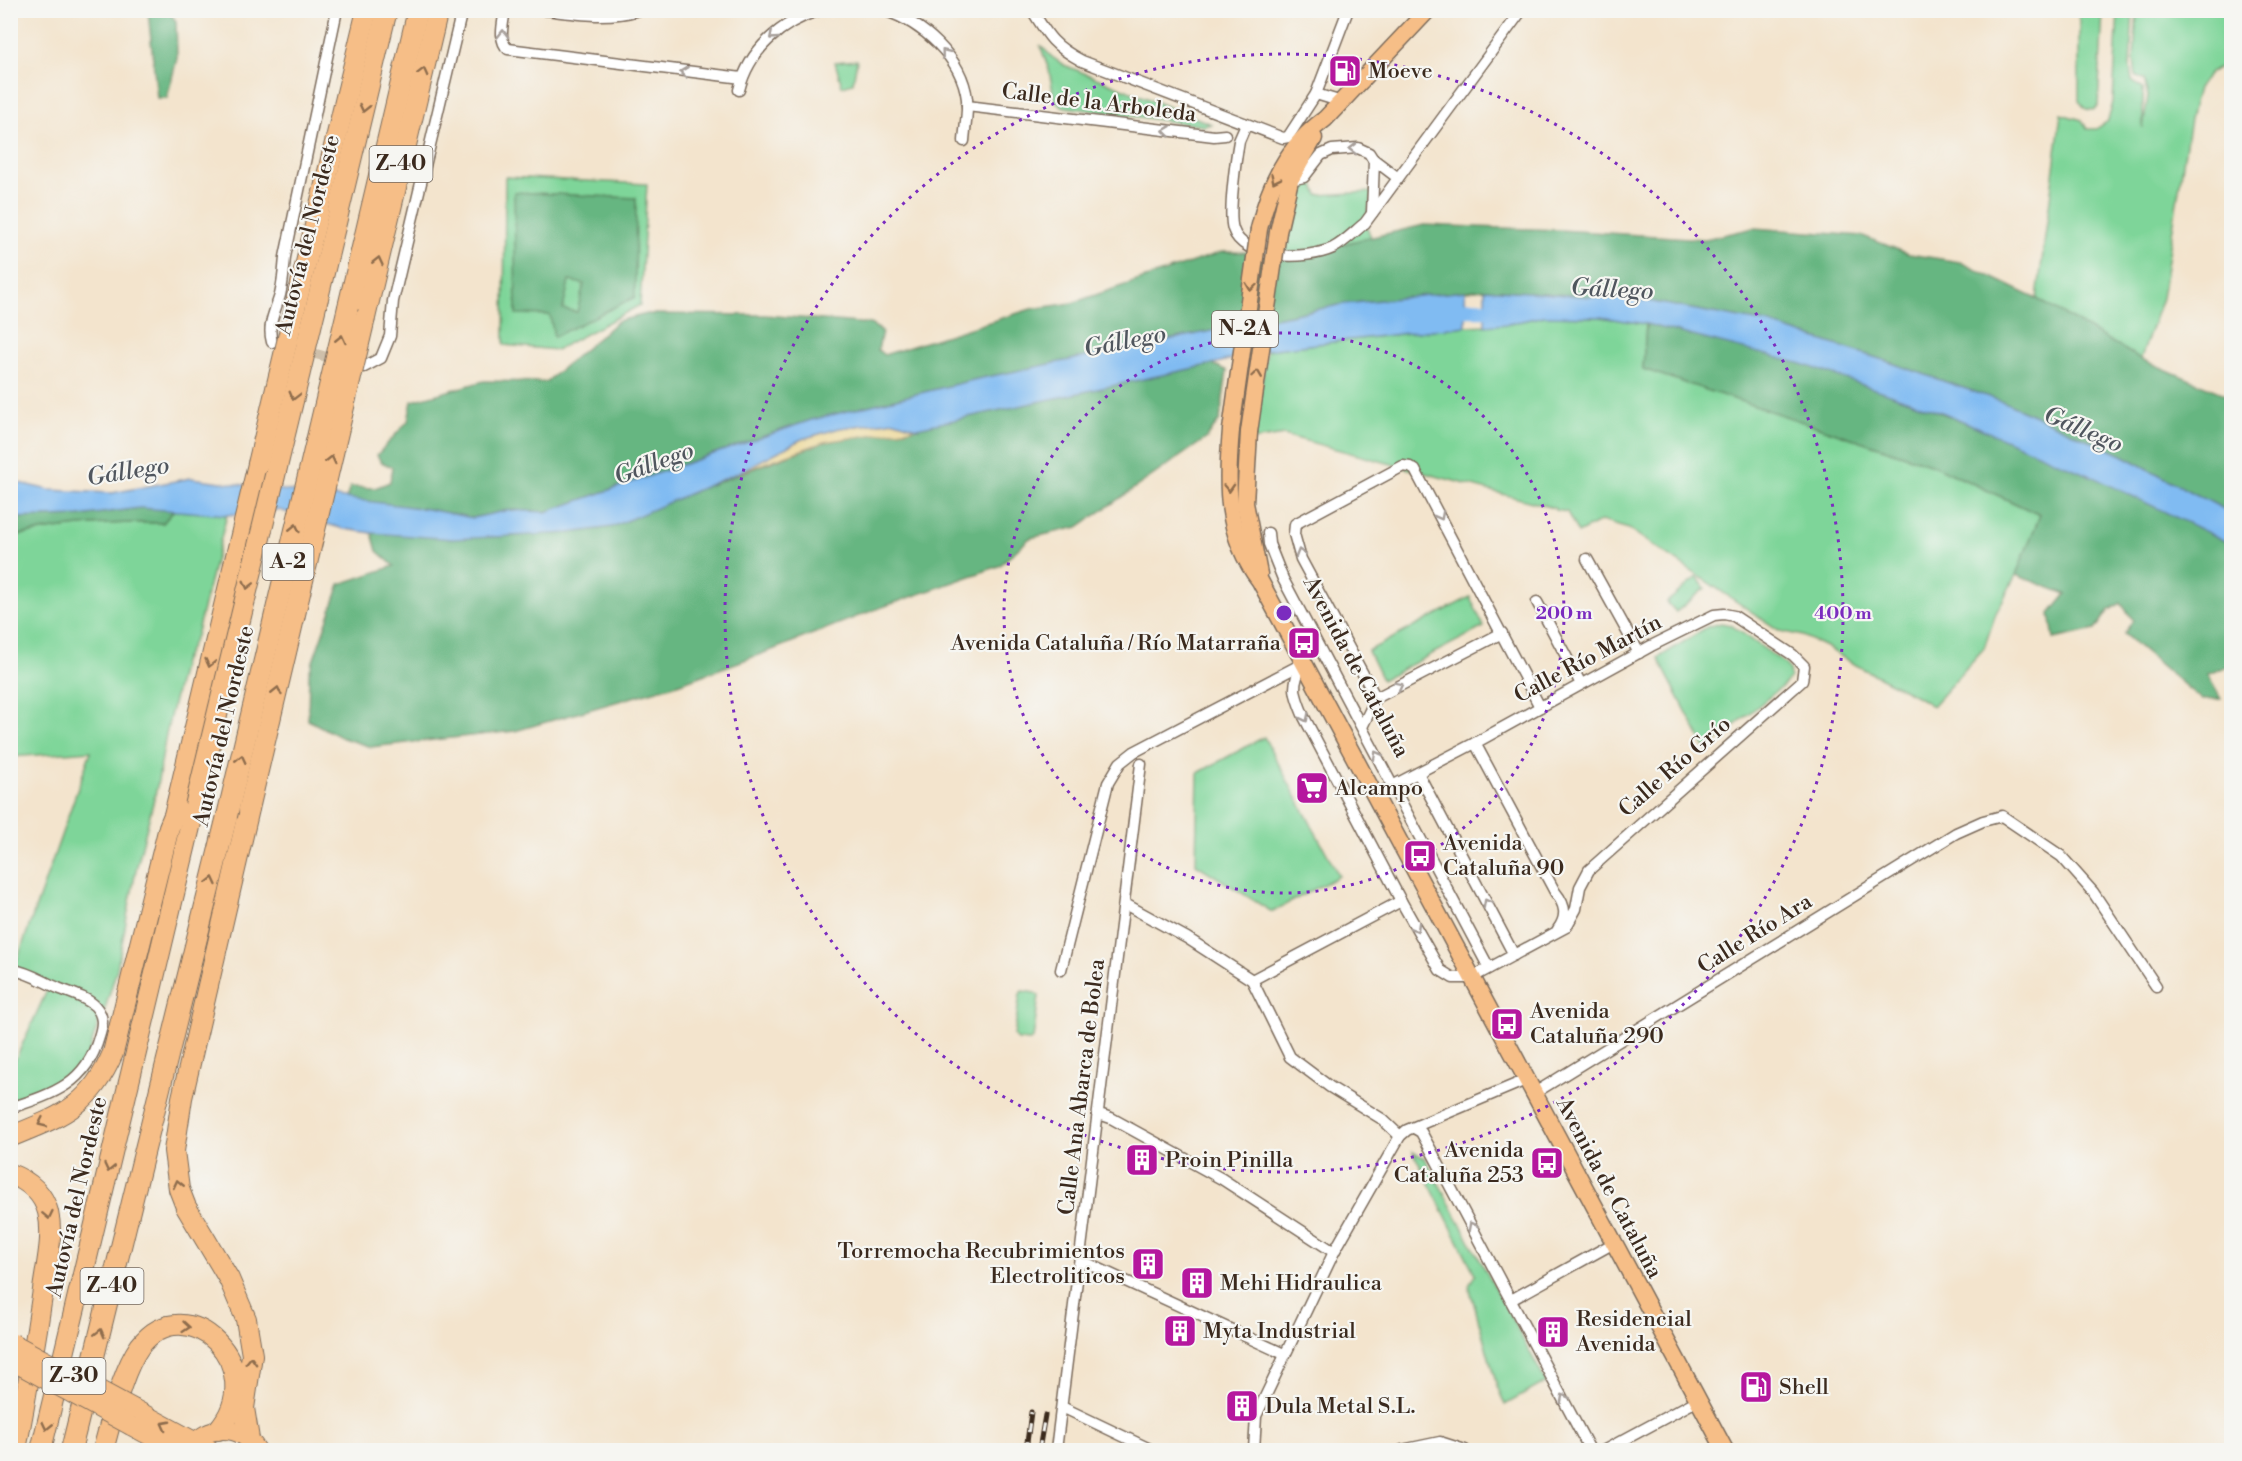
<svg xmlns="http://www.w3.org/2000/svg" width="2242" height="1461" font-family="'Libre Bodoni',serif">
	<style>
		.green { fill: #7ed599; stroke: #5c805c; stroke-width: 1.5 }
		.forest { fill: #66b681; stroke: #507050; stroke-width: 1.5; fill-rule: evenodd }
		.sand { fill: #eeda9e; stroke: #94825e; stroke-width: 1.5 }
		.water { fill: #80bbf2; stroke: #5e7288; stroke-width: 1.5 }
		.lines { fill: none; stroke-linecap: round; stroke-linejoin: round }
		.river { stroke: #80bbf2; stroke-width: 16 }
		.minor-tunnel { stroke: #cebfaa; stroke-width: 10; stroke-dasharray: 10 5; stroke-linecap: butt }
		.minor-casing { stroke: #7b6b5b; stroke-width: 13 }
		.primary-casing { stroke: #7b6b5b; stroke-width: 19 }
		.trunk-casing { stroke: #7b6b5b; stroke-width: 20 }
		.motorway-casing { stroke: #7b6b5b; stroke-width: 22 }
		.minor { stroke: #fff; stroke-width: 10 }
		.primary { stroke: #f6be87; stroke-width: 16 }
		.trunk { stroke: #f6be87; stroke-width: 18 }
		.motorway { stroke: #f6be87; stroke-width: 20 }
		.rail-casing { stroke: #3b2a1e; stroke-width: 5 }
		.rail { stroke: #f6f6f2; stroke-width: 3; stroke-dasharray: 9; stroke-linecap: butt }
		.primary-bridge-casing { stroke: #7b6b5b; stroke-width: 19; stroke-linecap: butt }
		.trunk-bridge-casing { stroke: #7b6b5b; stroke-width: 20; stroke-linecap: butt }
		.motorway-bridge-casing { stroke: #7b6b5b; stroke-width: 22; stroke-linecap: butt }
		.primary-bridge { stroke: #f6be87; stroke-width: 16 }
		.trunk-bridge { stroke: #f6be87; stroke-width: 18 }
		.motorway-bridge { stroke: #f6be87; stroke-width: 20 }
		.oneway { stroke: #a79f9a }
		.oneway2 { stroke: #8f6d4d }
		.ring { fill: none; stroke: #7b2cbf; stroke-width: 3; stroke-dasharray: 3 6 }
		.labels { text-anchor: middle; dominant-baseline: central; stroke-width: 4.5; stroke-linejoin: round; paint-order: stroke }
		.shield { fill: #f6f6f2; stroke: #73675e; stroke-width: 1.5 }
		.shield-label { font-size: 21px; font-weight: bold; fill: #3b2a1e }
		.poi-label { font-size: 22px; fill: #3b2a1e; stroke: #f6f6f2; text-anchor: start }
		.street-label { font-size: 22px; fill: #3b2a1e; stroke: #f6f6f2 }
		.water-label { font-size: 24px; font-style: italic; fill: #50565e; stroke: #f6f6f2 }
		.centre { fill: #7b2cbf; stroke: #f6f6f2; stroke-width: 3 }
		.ring-label { font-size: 18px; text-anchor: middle; font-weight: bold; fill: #7b2cbf; stroke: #f6f6f2; stroke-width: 4.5; stroke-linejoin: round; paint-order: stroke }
	</style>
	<rect width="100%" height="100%" fill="#f6f6f2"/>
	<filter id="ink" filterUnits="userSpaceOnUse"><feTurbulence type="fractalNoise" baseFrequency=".0167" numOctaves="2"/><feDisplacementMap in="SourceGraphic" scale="12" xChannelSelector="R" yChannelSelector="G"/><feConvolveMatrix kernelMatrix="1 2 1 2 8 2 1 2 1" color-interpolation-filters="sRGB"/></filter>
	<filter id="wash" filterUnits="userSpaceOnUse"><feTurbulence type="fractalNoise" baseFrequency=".008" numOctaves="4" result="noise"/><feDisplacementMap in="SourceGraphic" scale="24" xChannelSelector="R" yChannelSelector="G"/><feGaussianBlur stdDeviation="1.35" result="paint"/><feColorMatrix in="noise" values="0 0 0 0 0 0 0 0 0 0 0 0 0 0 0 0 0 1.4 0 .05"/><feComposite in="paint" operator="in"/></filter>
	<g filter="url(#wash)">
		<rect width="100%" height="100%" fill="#f3e4cd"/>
		<g class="green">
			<path d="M2079,11H2103L2098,106L2093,110L2086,109L2079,101Z"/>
			<path d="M2118,11H2133L2130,67L2132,81L2143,89V128L2148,96L2144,79L2136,77L2134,60L2137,11H2231V66L2217,68L2209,73L2198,88L2190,119L2162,298L2141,358H2135V356L2037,299L2061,114L2082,120L2087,129H2096L2108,121L2113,102Z"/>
			<path d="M1040,45L1052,57L1064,65L1211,124L1204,126L1065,107L1058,104L1054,97L1049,70Z"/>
			<path d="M857,60L853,83L842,86L835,62Z"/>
			<path d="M1303,167L1309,172L1318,195L1373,192L1365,223L1371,237L1339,245L1330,249L1280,253L1290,196Z"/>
			<path d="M505,177L647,184L640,305L556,350L504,345Z"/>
			<path d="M1544,316L1600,317L1646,324L1643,369L1933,465L2040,515L2016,575L1996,613L1984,648L1932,706L1918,697L1852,663L1826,647L1803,636L1780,631L1629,529L1601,521L1578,533L1567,512L1555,510L1554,508L1284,435L1253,440L1267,350L1466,326L1508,324Z"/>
			<path d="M174,510L227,515L196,636L183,662L166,734L157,787L136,870L117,969L105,1009L101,1015L82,1073L11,1108V1069L50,984L14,969L91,751L11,757V537C60,526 112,522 163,523Z"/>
			<path d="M1697,577L1705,588L1676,612L1667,602Z"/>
			<path d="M1470,597L1484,627L1382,680L1368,651Z"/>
			<path d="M1721,623L1731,625L1784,663L1789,669L1790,678L1785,684L1706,749L1658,658L1707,627Z"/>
			<path d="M1264,737L1339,876L1272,912L1196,864L1198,773Z"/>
			<path d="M1022,991L1035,993L1039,996L1033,1039L1030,1041L1018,1040L1014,1036L1020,994Z"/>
			<path d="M1413,1152L1425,1158L1546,1382L1505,1405L1497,1386L1469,1286L1475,1274Z"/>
		</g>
		<g class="forest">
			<path d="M148,11H168L176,21L177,58L167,98H157Z"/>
			<path d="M514,192L636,198L635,297L554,337L550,315L516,314ZM569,281L584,284L577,312L563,309Z"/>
			<path d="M1424,225L1559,230L1705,239L1754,228L1863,236L1909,254L1960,262L2037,299L2141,359L2231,397V513L2122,455L2006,403L1883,360L1767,323L1648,301L1485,289L1344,304L977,379L811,420L546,512L509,510L473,518L427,509L346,499L350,487L375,488L390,482L392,467L381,462L377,455L408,421L412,401L484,381L546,382L618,321L647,314L765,315L870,324L882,331L878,350L884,355L1031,309L1072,303L1222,252L1318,253L1339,245Z"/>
			<path d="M1646,324C1698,337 1753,348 1804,364C1951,412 2095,472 2231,544V666L2207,674L2221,699L2202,700L2124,634L2133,620L2121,603L2109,610L2095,630L2054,639L2050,614L2066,594L2016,575L2040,515L1933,465L1643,369Z"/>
			<path d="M1213,364L1227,371L1220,419L1207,438L1078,527L1030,538L999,566L874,610L772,650L678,684L515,731L371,747L343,738L308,720L309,673L340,584L394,566L377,551L372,533L491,537L570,533L612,527L684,495L824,442L917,428Z"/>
			<path d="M140,508L174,510L163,523C112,522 61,526 11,537L10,518L79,516Z"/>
		</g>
		<path class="sand" d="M895,421L917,428L824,442L737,473L802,439L840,428Z"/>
		<g class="water">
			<path d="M1485,289L1648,301L1767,323L1883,360L2006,403L2122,455L2218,506L2231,513V544L2095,478L1944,413L1802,364L1646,324L1600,317L1544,316L1508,324L1485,326Z"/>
			<path d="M1465,291L1466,326L1267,350L1213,364L917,428L895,421L840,428L802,439L737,473L612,527L570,533L453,539L372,533L344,529L279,510L227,515L140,508L79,516L11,518V481L49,490L112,493L191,478L427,509L473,518L509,510L546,512L811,420L977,379L1344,304Z"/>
		</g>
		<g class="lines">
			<path class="river" d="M1443,312L1469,309L1508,310"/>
		</g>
	</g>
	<g filter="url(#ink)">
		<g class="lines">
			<path class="minor-tunnel" d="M301,350L338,360"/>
			<defs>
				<g id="minor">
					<path d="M505,10C503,23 498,41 508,49L742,78"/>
					<path d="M545,10C577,14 608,19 639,10"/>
					<path d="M884,10C922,23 962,57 967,99C968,113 965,127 964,141"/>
					<path d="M1032,10C1049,38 1054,46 1082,61L1283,138L1288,137L1316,94L1348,10"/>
					<path d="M739,90C749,50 781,22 820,10"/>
					<path d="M1316,94L1342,102"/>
					<path d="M967,106L1214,136L1225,135"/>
					<path d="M1246,124C1244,130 1241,136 1239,141C1236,158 1228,214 1233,229C1243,261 1307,260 1333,248C1345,242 1355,231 1365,223L1522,10"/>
					<path d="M1373,159L1398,178"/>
					<path d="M1290,180L1304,177L1321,155L1332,150L1358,148L1369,153L1374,161L1372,213"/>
					<path d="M272,342C267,325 275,312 280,295C283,283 284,269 285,257L337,10"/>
					<path d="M364,367L381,358L390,336L393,301L462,10"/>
					<path d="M1268,533L1269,544L1283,579L1489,968"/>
					<path d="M1587,559L1639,653"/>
					<path d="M1537,602L1581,684"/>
					<path d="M1302,664C1291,687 1294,693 1304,717L1401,901L1440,970L1453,978H1471L1566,927L1576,909L1580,887L1589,870L1802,681L1804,666L1793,655L1734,616L1724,614L1714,615L1651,646L1475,743L1373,796"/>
					<path d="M1376,698L1301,559L1294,534L1295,524L1403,466L1410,467L1415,470L1540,707"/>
					<path d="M1362,727L1376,698L1502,633"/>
					<path d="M1475,743L1555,892C1565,904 1568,916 1558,929"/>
					<path d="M1418,773L1514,955"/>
					<path d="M1125,904L1187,938L1252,980L1290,1057L1330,1087L1382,1119L1400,1136"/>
					<path d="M10,969C28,972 42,981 58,988C70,993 86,997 95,1006C104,1016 103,1025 99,1037C86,1084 53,1094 10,1108"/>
					<path d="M1061,970L1108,783L1120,763L1134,752L1302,664"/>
					<path d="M1252,980L1401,901"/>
					<path d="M1533,1094L1956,833L1983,821L2002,816L2061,856L2093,892L2156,986"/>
					<path d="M1099,1114L1111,1118L1222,1179L1334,1252"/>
					<path d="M1414,1128L1421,1132L1432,1152L1590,1450"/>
					<path d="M1080,1260L1284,1354"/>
					<path d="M1511,1300L1614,1243"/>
					<path d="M1062,1407L1152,1450"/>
					<path d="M1056,1450L1141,764"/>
					<path d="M1254,1450L1256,1416L1334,1252L1400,1136L1407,1130L1526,1080"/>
					<path d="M1402,1450L1440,1442L1465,1450"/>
					<path d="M1605,1450L1698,1400"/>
				</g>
				<g id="primary">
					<path d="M1259,229C1269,185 1287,146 1325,119L1428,10"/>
					<path d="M1278,232L1290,180L1314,138"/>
					<path d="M1231,430C1226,485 1225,535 1260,581L1725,1450"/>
					<path d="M1249,432L1245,503L1259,574"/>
				</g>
				<g id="trunk">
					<path d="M135,1409L211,1450"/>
					<path d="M131,1426L176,1450"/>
					<path d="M190,1449C207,1423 241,1424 257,1450"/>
				</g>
				<g id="motorway">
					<path d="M298,296L367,10"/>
					<path d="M318,298L387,10"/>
					<path d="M348,307L418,10"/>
					<path d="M365,318L438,10"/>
					<path d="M10,1137C61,1116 90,1107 113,1053L169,827L174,815L258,464"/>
					<path d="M10,1174C29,1181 43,1193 48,1212C54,1237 46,1266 43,1290C35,1344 26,1397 16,1450"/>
					<path d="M249,1439L244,1408L252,1355L246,1319L229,1279L186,1207L179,1189L174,1151L182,1098L249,809"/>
					<path d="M41,1450L195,806"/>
					<path d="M71,1450L227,816"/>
					<path d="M103,1450C112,1419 121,1373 140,1346C187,1285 272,1368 218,1430"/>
				</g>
			</defs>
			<use href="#minor" class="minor-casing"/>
			<use href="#primary" class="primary-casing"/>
			<use href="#trunk" class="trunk-casing"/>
			<use href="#motorway" class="motorway-casing"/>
			<use href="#minor" class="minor"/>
			<use href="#primary" class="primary"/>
			<use href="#trunk" class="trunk"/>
			<use href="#motorway" class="motorway"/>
			<defs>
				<g id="rail">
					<path d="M1026,1450L1031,1412"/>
					<path d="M1039,1450L1045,1415"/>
				</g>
			</defs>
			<use href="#rail" class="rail-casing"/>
			<use href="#rail" class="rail"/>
			<defs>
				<g id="primary-bridge">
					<path d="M1231,430L1259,229"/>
					<path d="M1249,432L1278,232"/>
				</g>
				<g id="trunk-bridge">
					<path d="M13,1343L135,1409"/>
					<path d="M10,1360L131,1426"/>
				</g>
				<g id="motorway-bridge">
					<path d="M258,464L298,296"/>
					<path d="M195,806L318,298"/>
					<path d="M249,809L365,318"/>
					<path d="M227,816L348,307"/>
				</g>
			</defs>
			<use href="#primary-bridge" class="primary-bridge-casing"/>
			<use href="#trunk-bridge" class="trunk-bridge-casing"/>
			<use href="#motorway-bridge" class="motorway-bridge-casing"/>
			<use href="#primary-bridge" class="primary-bridge"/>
			<use href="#trunk-bridge" class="trunk-bridge"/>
			<use href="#motorway-bridge" class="motorway-bridge"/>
		</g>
		<defs><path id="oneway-chevron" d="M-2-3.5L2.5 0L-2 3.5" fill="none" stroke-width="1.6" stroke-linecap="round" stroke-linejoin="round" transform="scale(1.5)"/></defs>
		<g class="oneway">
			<use href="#oneway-chevron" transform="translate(503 34) rotate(-89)"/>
			<use href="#oneway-chevron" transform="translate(773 36) rotate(139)"/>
			<use href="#oneway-chevron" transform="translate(945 53) rotate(-129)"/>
			<use href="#oneway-chevron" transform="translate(684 72) rotate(-173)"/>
			<use href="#oneway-chevron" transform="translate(1167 131) rotate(-173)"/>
			<use href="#oneway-chevron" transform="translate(1353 149) rotate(-180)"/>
			<use href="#oneway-chevron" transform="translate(1440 516) rotate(62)"/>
			<use href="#oneway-chevron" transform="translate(1300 553) rotate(-107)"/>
			<use href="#oneway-chevron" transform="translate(1399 686) rotate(-27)"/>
			<use href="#oneway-chevron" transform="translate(1305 718) rotate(64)"/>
			<use href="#oneway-chevron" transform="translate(1377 755) rotate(-119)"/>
			<use href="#oneway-chevron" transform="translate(1487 903) rotate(-118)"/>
			<use href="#oneway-chevron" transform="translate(1416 928) rotate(60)"/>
			<use href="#oneway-chevron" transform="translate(1472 1226) rotate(-118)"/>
			<use href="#oneway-chevron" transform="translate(1564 1398) rotate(-118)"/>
		</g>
		<g class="oneway2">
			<use href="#oneway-chevron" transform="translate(423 72) rotate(-76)"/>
			<use href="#oneway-chevron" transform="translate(364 108) rotate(103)"/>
			<use href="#oneway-chevron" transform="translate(1275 179) rotate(116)"/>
			<use href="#oneway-chevron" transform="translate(378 261) rotate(-77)"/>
			<use href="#oneway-chevron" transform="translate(1251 287) rotate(98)"/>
			<use href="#oneway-chevron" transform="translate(341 339) rotate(-77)"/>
			<use href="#oneway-chevron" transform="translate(1257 374) rotate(-82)"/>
			<use href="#oneway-chevron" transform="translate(294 396) rotate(104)"/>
			<use href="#oneway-chevron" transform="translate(331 460) rotate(-77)"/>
			<use href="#oneway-chevron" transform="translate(1229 488) rotate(87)"/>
			<use href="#oneway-chevron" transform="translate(295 528) rotate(-77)"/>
			<use href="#oneway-chevron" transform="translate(248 585) rotate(104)"/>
			<use href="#oneway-chevron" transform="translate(210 663) rotate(103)"/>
			<use href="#oneway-chevron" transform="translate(277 691) rotate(-77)"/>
			<use href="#oneway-chevron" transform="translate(241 759) rotate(-77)"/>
			<use href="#oneway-chevron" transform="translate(212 881) rotate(-77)"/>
			<use href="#oneway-chevron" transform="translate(42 1123) rotate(155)"/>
			<use href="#oneway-chevron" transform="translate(109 1168) rotate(103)"/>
			<use href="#oneway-chevron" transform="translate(178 1184) rotate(-103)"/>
			<use href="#oneway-chevron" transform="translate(48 1215) rotate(78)"/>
			<use href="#oneway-chevron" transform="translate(186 1327) rotate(5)"/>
			<use href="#oneway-chevron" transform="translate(100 1333) rotate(-76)"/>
			<use href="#oneway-chevron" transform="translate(251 1361) rotate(-88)"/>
			<use href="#oneway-chevron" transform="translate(165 1425) rotate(-152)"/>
			<use href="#oneway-chevron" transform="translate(47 1426) rotate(103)"/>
		</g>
	</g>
	<g class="ring">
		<circle cx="1284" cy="613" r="280"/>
		<circle cx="1284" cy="613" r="559"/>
	</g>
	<defs>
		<symbol id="fuel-square" viewBox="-11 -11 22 22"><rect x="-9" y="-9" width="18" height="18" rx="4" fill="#b5179e" stroke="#f6f6f2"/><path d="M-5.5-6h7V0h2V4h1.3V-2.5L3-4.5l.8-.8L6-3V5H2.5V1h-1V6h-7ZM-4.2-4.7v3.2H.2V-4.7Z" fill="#fff"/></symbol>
		<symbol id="bus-square" viewBox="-11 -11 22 22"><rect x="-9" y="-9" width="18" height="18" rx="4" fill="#b5179e" stroke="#f6f6f2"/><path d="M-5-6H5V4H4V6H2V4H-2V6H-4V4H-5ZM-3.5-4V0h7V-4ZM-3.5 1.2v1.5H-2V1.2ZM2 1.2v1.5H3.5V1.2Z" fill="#fff"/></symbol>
		<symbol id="supermarket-square" viewBox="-11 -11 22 22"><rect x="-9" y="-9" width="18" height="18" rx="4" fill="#b5179e" stroke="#f6f6f2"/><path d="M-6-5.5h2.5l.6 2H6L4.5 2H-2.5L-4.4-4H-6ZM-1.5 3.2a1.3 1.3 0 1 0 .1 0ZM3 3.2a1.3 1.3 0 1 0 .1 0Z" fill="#fff"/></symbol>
		<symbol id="building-square" viewBox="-11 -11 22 22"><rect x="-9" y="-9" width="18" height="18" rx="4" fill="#b5179e" stroke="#f6f6f2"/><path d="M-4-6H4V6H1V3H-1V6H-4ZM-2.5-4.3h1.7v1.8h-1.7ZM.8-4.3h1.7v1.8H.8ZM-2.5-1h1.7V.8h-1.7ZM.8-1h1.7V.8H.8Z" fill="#fff"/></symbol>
	</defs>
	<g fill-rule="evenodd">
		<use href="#fuel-square" x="1326" y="52" width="38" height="38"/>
		<use href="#bus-square" x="1285" y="624" width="38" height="38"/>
		<use href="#supermarket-square" x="1293" y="769" width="38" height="38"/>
		<use href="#bus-square" x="1401" y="837" width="38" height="38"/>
		<use href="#bus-square" x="1488" y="1005" width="38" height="38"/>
		<use href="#building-square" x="1123" y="1141" width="38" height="38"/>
		<use href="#bus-square" x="1528" y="1144" width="38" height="38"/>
		<use href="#building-square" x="1129" y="1245" width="38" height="38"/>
		<use href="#building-square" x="1178" y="1264" width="38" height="38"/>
		<use href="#building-square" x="1161" y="1312" width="38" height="38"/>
		<use href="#building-square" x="1534" y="1313" width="38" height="38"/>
		<use href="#fuel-square" x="1737" y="1368" width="38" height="38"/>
		<use href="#building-square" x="1223" y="1387" width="38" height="38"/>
	</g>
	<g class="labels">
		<g class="shield">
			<rect x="369.5" y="146" width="63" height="36" rx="4.5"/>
			<rect x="1212" y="311" width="66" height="36" rx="4.5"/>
			<rect x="262.5" y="544" width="51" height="36" rx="4.5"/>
			<rect x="80.5" y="1268" width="63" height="36" rx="4.5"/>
			<rect x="42.5" y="1358" width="63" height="36" rx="4.5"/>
		</g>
		<g class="shield-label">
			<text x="401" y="164">Z-40</text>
			<text x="1245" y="329">N-2A</text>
			<text x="288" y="562">A-2</text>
			<text x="112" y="1286">Z-40</text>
			<text x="74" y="1376">Z-30</text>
		</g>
		<g class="poi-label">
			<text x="1368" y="71">Moeve</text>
			<text x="1281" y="643" text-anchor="end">Avenida Cataluña / Río Matarraña</text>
			<text x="1335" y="788">Alcampo</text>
			<text x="1443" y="843">Avenida<tspan x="1443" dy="25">Cataluña 90</tspan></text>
			<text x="1530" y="1011">Avenida<tspan x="1530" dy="25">Cataluña 290</tspan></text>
			<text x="1524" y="1150" text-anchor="end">Avenida<tspan x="1524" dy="25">Cataluña 253</tspan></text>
			<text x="1165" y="1160">Proin Pinilla</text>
			<text x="1125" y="1251" text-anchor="end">Torremocha Recubrimientos<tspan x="1125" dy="25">Electroliticos</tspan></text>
			<text x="1220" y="1283">Mehi Hidraulica</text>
			<text x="1576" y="1319">Residencial<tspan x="1576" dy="25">Avenida</tspan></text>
			<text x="1203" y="1331">Myta Industrial</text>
			<text x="1779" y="1387">Shell</text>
			<text x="1265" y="1406">Dula Metal S.L.</text>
		</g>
		<g class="street-label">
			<text transform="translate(1099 103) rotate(7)">Calle de la Arboleda</text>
			<text transform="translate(308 235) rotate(-76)">Autovía del Nordeste</text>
			<text transform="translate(1588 659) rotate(-28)">Calle Río Martín</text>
			<text transform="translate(1356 667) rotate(62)">Avenida de Cataluña</text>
			<text transform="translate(224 726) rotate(-77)">Autovía del Nordeste</text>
			<text transform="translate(1675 767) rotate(-41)">Calle Río Grío</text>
			<text transform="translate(1755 934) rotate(-32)">Calle Río Ara</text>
			<text transform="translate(1082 1087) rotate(-83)">Calle Ana Abarca de Bolea</text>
			<text transform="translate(1609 1188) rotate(62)">Avenida de Cataluña</text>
			<text transform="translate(77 1197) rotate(-77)">Autovía del Nordeste</text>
		</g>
		<g class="water-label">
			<text transform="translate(1612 290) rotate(3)">Gállego</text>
			<text transform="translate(1125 342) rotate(-11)">Gállego</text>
			<text transform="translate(2083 430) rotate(23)">Gállego</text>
			<text transform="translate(654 464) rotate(-20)">Gállego</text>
			<text transform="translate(128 472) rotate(-9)">Gállego</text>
		</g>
	</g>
	<circle cx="1284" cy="613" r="9" class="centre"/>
	<g class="ring-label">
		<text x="1564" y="619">200 m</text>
		<text x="1843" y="619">400 m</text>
	</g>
	<rect width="2242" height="1461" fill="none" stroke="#f6f6f2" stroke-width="36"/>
</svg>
